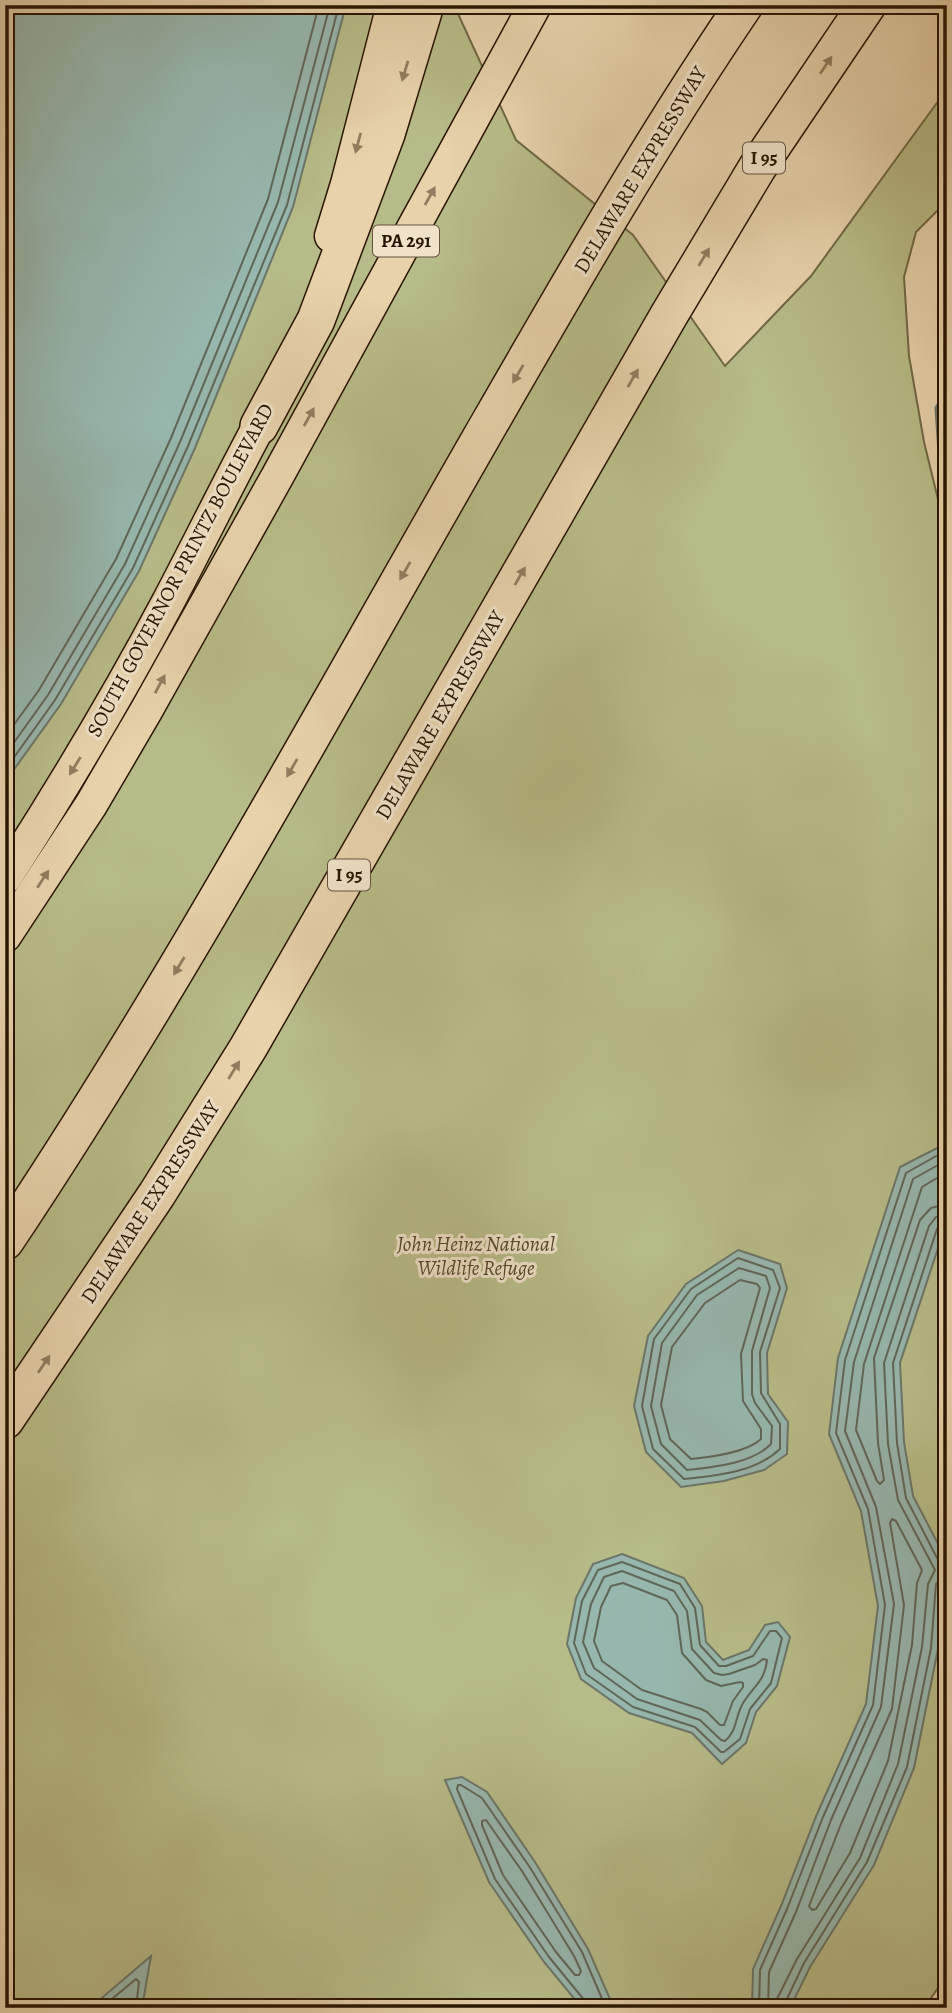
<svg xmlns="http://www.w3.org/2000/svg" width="952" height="2013" font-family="Alegreya,serif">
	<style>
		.green { fill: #b7bb87; stroke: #706844; stroke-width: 2 }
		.water { fill: #97b7ae; stroke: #6b7669; stroke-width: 2 }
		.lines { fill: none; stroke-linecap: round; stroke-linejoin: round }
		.shore { stroke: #606658; stroke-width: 2 }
		.stream { stroke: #6b7669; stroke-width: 7 }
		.major-casing { stroke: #281501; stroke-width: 35 }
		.highway-casing { stroke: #281501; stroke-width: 40 }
		.major { stroke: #e7d2aa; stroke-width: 32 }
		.highway { stroke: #e7d2aa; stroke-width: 37 }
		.oneway { fill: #917d5e }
		.labels { text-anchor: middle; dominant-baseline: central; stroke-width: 6; stroke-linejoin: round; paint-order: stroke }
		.shield { fill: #efe2c8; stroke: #64523d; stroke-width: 2 }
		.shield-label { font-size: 19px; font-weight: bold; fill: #281501 }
		.street-label { font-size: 21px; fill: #281501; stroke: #efe2c8 }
		.park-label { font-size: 21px; font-style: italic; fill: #534729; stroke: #efe2c8 }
	</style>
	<rect width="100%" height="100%" fill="#e7d2aa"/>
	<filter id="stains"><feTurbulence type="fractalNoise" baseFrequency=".00286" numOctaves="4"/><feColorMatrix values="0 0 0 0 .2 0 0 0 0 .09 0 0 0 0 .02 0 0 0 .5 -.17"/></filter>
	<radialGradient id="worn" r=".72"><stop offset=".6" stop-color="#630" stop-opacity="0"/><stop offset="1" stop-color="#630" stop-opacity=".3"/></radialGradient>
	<path class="green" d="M5,5H454L516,140L633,235L725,366L811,276L947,89V201L916,232L904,277L909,356L924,442L947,536V1975L924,2008H5Z"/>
	<g class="water">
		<path d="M5,5H346L293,207L195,448L139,571L61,704L5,782Z"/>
		<path d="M947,1143V1221L900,1363L904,1442L913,1496L946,1559L938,1649L914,1768L874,1865L810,1967L790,2008H752L753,1969L781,1906L817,1814L866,1704L878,1606L861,1511L829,1434L838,1358L900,1167Z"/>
		<path d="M738,1250L780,1264L787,1288L767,1353L768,1394L788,1422L787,1454L764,1470L724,1481L681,1487L646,1452L634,1406L648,1336L686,1284Z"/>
		<path d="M622,1554L684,1578L702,1606L706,1642L723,1660L749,1650L765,1625L778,1622L790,1637L777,1686L756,1712L746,1743L722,1764L692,1733L629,1713L581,1679L567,1644L576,1598L593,1564Z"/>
		<path d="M462,1777L487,1792L535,1862L588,1949L614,2008H582L544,1962L489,1882L445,1780Z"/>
		<path d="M151,1956L142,2008H90Z"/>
	</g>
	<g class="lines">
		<g class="shore">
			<path d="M5,737L39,690L116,559L171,438L268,199L319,5"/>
			<path d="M5,755L48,695L125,564L180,442L278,202L330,5"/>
			<path d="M5,770L55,700L133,568L188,446L287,205L339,5"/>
			<path d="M947,1172L922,1187L864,1364L856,1430L877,1481L880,1484L884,1480L878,1443L874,1358L920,1220L931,1208L947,1204"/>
			<path d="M947,1224L941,1225L937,1229L893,1363L897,1443L906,1498L937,1558L941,1562H947"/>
			<path d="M738,1258L773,1270L780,1288L760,1352L761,1393L780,1424V1449C756,1472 716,1476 684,1479L653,1449L642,1406L654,1339L691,1289Z"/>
			<path d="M739,1268L766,1276L770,1288L752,1351V1394L755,1403L772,1426L771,1444C751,1464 714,1467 687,1470L661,1444L651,1406L662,1343L697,1295Z"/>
			<path d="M740,1280L757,1284L760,1288L741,1354L743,1401L761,1429V1439C746,1453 711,1457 691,1459L670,1439L661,1405L672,1347L705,1303Z"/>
			<path d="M892,1519L896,1521L922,1570L917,1583L912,1645L888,1761L850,1853L816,1909L812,1910L809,1906L841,1824L892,1709L904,1605L890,1523Z"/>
			<path d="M622,1562L680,1584L695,1608L700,1645L719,1666H726L753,1656L770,1631H776L782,1638L771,1683L750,1709L740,1739L724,1752H721L695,1727L633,1707L586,1674L574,1643L582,1601L598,1570Z"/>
			<path d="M622,1571L674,1591L687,1611L692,1649L714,1673L722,1675L729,1674L755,1665L763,1659L767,1660C765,1682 752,1687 742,1705C735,1718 737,1731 725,1741L721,1740L700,1720L637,1699L594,1668L583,1642L591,1604L604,1577Z"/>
			<path d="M623,1583L667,1600L677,1615L682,1653L706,1680L721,1686L740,1682L743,1683V1687L733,1701L724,1725H720L707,1712L701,1709L642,1690L602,1661L594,1641L601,1607L611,1586Z"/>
			<path d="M486,1820L522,1871L574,1956L581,1971L579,1975H575L556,1952L503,1875L482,1825V1821Z"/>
			<path d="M101,2008L136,1979L139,1982L136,2008"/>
			<path d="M587,2008L585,2001L549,1957L495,1879L457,1789L458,1785H461L482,1798L529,1866L582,1952L606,2008"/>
			<path d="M759,2008L760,1970L787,1909L823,1817L873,1705L885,1605L868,1509L836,1433L845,1360L906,1173L947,1150"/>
			<path d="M768,2008L769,1972L796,1912L831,1820L881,1707L894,1604L876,1507L845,1431L854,1362L913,1179L947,1160"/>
			<path d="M776,2008L777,1999L797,1959L860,1858L898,1764L922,1647L928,1584L935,1570L898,1500L888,1444L884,1363L929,1226L936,1217L947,1215"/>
			<path d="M785,2008V2003L804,1963L867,1862L907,1767L931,1648L936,1584L940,1579L947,1578"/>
		</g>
		<path class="stream" d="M947,396L938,408L947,543"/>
		<defs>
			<g id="major">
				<path d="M331,236L347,184L393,5"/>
				<path d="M5,878C63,788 118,696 168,602C199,543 228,484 259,426L268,405"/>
				<path d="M5,936L91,805L146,711L277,477L535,5"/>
			</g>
			<g id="highway">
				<path d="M259,426L316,320L386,134L425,5"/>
				<path d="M5,1241C178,982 326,708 481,438C565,292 649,145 744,5"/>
				<path d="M5,1420L157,1194L248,1048L669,315L757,168L867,5"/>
			</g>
		</defs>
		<use href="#major" class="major-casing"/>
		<use href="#highway" class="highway-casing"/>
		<use href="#major" class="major"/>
		<use href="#highway" class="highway"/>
	</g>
	<defs><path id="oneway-solid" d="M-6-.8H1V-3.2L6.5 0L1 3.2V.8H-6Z" transform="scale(1.75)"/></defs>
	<g class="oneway">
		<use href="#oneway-solid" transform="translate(826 65) rotate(-56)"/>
		<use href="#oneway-solid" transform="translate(405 71) rotate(107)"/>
		<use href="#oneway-solid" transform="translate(358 143) rotate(105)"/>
		<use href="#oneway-solid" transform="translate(430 196) rotate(-61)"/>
		<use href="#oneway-solid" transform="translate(704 257) rotate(-59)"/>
		<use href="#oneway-solid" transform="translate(518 374) rotate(120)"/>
		<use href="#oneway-solid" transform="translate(633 378) rotate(-60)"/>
		<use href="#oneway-solid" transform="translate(309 417) rotate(-61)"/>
		<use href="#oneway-solid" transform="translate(405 571) rotate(120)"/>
		<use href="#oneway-solid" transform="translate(520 576) rotate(-60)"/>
		<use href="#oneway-solid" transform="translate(160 684) rotate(-62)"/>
		<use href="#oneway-solid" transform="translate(75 766) rotate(122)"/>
		<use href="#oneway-solid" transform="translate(292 768) rotate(120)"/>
		<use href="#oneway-solid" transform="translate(43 879) rotate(-57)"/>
		<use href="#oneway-solid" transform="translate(179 966) rotate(121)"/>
		<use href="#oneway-solid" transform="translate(234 1070) rotate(-58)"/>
		<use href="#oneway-solid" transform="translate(44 1364) rotate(-56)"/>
	</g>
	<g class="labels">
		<g class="shield">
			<rect x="743" y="142.5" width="42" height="31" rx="5"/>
			<rect x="373" y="225.5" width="66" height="31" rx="5"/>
			<rect x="328" y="859.5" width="42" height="31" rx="5"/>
		</g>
		<g class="shield-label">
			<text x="764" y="158">I 95</text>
			<text x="406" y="241">PA 291</text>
			<text x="349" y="875">I 95</text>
		</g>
		<g class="street-label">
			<text transform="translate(640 170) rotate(-59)">DELAWARE EXPRESSWAY</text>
			<text transform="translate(180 570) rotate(-62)">SOUTH GOVERNOR PRINTZ BOULEVARD</text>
			<text transform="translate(440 715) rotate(-60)">DELAWARE EXPRESSWAY</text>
			<text transform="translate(150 1202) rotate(-57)">DELAWARE EXPRESSWAY</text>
		</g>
		<g class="park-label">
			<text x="476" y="1244">John Heinz National<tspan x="476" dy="24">Wildlife Refuge</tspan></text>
		</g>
	</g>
	<rect width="952" height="2013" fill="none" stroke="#e7d2aa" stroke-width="28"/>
	<rect x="7" y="7" width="938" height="1999" fill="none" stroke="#281501" stroke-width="3.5"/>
	<rect x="14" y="14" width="924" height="1985" fill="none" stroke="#281501" stroke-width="2"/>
	<rect width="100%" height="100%" filter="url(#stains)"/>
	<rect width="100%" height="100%" fill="url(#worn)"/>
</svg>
